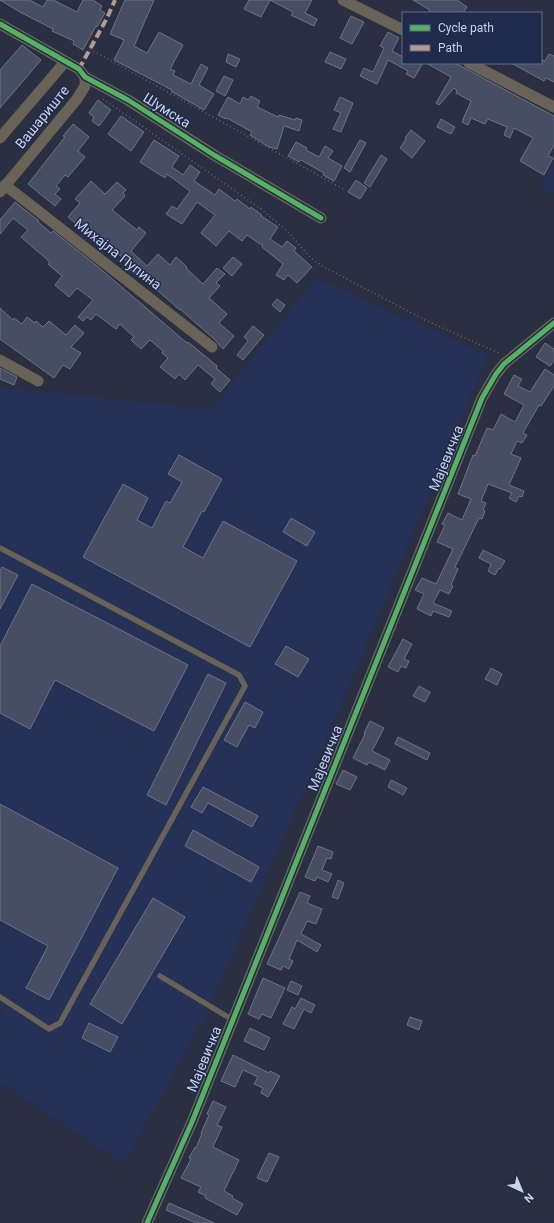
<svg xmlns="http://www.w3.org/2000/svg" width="554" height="1223" font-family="Roboto,sans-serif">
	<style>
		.built { fill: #253156 }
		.building { fill: #474d63; stroke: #6d7283 }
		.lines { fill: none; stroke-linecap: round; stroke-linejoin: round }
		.path { stroke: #6a6865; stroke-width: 1.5; stroke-dasharray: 1 3; stroke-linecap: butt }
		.lane { stroke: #686356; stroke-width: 5.5 }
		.street { stroke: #686356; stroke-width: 11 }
		.quiet { stroke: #b69a8f; stroke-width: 4; stroke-dasharray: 8 4; stroke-linecap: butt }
		.cycleway-casing { stroke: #1f2a4c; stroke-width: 8 }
		.cycleway { stroke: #56b35d; stroke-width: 5 }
		.labels { text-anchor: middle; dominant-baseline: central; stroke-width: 3; stroke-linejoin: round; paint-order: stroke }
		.street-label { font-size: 14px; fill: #cad2e8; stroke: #1f2a4c }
	</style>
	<rect width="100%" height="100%" fill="#2a2f42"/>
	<g class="built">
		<path d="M554,161V194L540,188Z"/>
		<path d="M316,278L488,355L331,728L207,1012L124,1164L0,1083V1020L4,1010L0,1007V387L211,409Z"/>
	</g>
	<g class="building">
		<path d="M0,0H29L43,7L47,0H53L77,12L83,0H93L102,6L100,10L105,13L97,27L96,26L83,50L73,44L74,41L52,31L53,29L20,12Z"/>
		<path d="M125,0H154L134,46L147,53L159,32L183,45L170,69L175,71L173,75L191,84L201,64L208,68L199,85L214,94L204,110L171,91L172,90L114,60L124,40L110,34Z"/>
		<path d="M249,0H270L261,17L244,9Z"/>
		<path d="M270,0H312L305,13L317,19L314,26L291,15L293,12Z"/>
		<path d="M413,0H457L467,7L463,13H428L430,10Z"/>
		<path d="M351,16L364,22L352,44L340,38Z"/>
		<path d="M388,32L399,38L392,51L403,57V63H423L414,78L406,74L408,71L388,60L377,84L360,76L364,68L373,72L384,48L380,46Z"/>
		<path d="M22,45L41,60L0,108V70Z"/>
		<path d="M330,52L346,59L341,69L325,62Z"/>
		<path d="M228,54L240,59L236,67L226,62Z"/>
		<path d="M549,54L554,56V82L546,78L544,81L511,63H541L542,60L545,61Z"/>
		<path d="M426,63H455L554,116V145L548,156L553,158L544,175L520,161L533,138L514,128L510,138L504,135L507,127L488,119L485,124L471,118L468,125L462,122L471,101L456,93L457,91L454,88L439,105L436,103L451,77Z"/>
		<path d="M224,76L233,80L225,96L216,91Z"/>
		<path d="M251,96L260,101L257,107L278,117L279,115L295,120L296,118L302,120L299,131L284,126L277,149L269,147L250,135L252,132L227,118L226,119L218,115L228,97L240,104L243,97L248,100Z"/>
		<path d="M340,97L353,103L341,132L333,129L341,113L334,110Z"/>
		<path d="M98,100L111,110L99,126L92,121L94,117L89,113Z"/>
		<path d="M121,116L144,132L131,151L108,134Z"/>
		<path d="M441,119L455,127L451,134L437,127Z"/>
		<path d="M73,124L89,137L78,151L85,157L68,177L65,175L56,186L60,189L55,194L61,199L55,206L28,184L65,137L63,136Z"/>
		<path d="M411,130L425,141L412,158L400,148L406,139L405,138Z"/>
		<path d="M154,140L179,156L172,167L183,175L190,165L200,172L194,181L215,195L219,189L235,201L237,199L250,209L251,207L262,215L261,216L278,227L270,239L282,247L287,241L296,248L294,251L312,267L297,283L288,275L284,280L276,275L283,264L262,247L263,246L247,235L242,241L229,231L216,246L201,233L215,215L197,202L182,224L166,214L172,206L177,209L190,191L167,174L165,178L140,162Z"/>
		<path d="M360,140L366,143L350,172L344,168Z"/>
		<path d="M296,142L307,148L306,150L319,157L325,146L333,151L328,158L342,166L334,181L323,175L324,173L301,160L299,162L288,156Z"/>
		<path d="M381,155L387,159L370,187L364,183Z"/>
		<path d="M356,180L367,188L360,199L348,192Z"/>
		<path d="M91,181L105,194L117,182L126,190L123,193L125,196L112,210L137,230L139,227L146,233L131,251L147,266L158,254L170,265L176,257L187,267L186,268L203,284L217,268L225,274L216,283L220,286L209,298L227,314L219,323L234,336L223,349L214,339L180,309V310L136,272L134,274L126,266L129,263L110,247L107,249L92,236L91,237L68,217L80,203L75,199Z"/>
		<path d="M15,202L39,221L38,222L51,233L53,231L96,265L187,343L188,342L217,366L216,368L230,380L220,392L211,384L215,379L198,365L185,380L179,374L175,379L160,367L168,358L162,353L163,351L150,340L141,349L131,340L134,337L120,324L116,329L96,314L91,320L87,317L83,321L78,317L93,300L77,288L69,297L55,285L62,276L48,264L50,262L21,237L28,230L13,218L0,234V220Z"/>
		<path d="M233,257L242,264L232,276L223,268Z"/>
		<path d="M277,299L285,305L280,312L272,305Z"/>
		<path d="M0,308L13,320L14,318L22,324L27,317L35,323L36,321L43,327L49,321L66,335L75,325L84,333L71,347L81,353L70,369L63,365L54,378L0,339Z"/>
		<path d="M253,326L264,335L243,360L237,355L248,341L244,337Z"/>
		<path d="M545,343L554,349V360L550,366L536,357Z"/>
		<path d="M0,368L17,377L14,385L0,379Z"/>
		<path d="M545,369L554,375V386L541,406L539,405L523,433L527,435L522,443L517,441L511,454L521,458L509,485L524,491L522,497L519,496L516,502L509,498L512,493L488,484L481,501L486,503L483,510L485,511L482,519L479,518L455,567L458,569L451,585L453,586L449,594L440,590L433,603L452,611L449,617L433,611L431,616L417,609L424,594L415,590L422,578L436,584L453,549L437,542L445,525L442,524L448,513L462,520L471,499L458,494L473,455L475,456L487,428L493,430L501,414L515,422L524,405L504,394L514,375L522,379L518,386L530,392Z"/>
		<path d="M179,455L222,479L204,512L202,511L183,547L203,558L223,521L297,561L250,647L83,557L123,484L148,498L137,520L152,528L166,501L170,503L182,482L168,474Z"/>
		<path d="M291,518L315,532L307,546L283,532Z"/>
		<path d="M483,550L505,561L500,569L499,568L495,575L488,571L491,564L479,558Z"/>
		<path d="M2,567L18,575L0,609V571Z"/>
		<path d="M32,584L188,665L154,731L55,680L30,729L0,713V646Z"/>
		<path d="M403,639L412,644L404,659L409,661L406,668L401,666L398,672L388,667Z"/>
		<path d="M286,646L309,659L298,677L275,664Z"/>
		<path d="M491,668L502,674L497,685L485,679Z"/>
		<path d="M208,674L226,683L166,805L147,795Z"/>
		<path d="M419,686L430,692L425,702L413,696Z"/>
		<path d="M245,702L263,712L255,728L249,725L237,747L224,740Z"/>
		<path d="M370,721L384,728L372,751L390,760L385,770L369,762L367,765L353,758L365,734L364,733Z"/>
		<path d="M398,737L430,753L427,760L395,744Z"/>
		<path d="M343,770L357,777L350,790L336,784Z"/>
		<path d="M391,780L407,788L403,795L388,787Z"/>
		<path d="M203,787L258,816L252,827L208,803L202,813L191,807Z"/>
		<path d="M0,804L118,868L49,1000L26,988L48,946L0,920Z"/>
		<path d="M193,830L259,867L251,882L185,846Z"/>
		<path d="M318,846L333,852L331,859L327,858L322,870L332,874L328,882L317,877L315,881L305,877Z"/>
		<path d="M338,880L344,883L338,899L332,897Z"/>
		<path d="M300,892L310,896L307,903L322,909L316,924L307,921L301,934L321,945L317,952L297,940L289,959L293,961L289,969L283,966L281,970L267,964Z"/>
		<path d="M153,898L185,917L122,1024L90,1004Z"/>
		<path d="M263,978L285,988L271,1018L262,1014L259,1019L248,1014Z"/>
		<path d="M291,981L302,986L298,995L287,990Z"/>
		<path d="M301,998L315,1005L311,1013L304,1009L294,1029L283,1024L292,1007L295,1009Z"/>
		<path d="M410,1017L422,1021L419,1030L407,1025Z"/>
		<path d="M89,1023L118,1037L110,1052L82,1038Z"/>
		<path d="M250,1028L270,1038L264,1050L244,1041Z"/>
		<path d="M233,1055L269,1073L270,1071L280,1076L268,1097L261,1093L263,1088L254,1084L258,1077L243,1070L235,1087L221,1081Z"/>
		<path d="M213,1101L226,1107L217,1125L222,1127L213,1147L239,1160L224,1191L233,1196L232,1198L243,1204L237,1215L205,1198L206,1196L198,1192L201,1187L181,1178L191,1159L189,1158L195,1147L196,1148L202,1133H201L209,1115L207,1114Z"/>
		<path d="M269,1153L279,1157L267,1182L257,1178Z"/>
		<path d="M169,1203L194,1214L214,1223H196L166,1210Z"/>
	</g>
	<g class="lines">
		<g class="path">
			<path d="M90,49L345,190"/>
			<path d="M103,99L261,209L287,231L311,258L322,266L425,320L501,354"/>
		</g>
		<g class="lane">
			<path d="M0,548L239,675L245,686L60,1023L49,1029L0,997"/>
			<path d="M160,976L233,1020"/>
		</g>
		<g class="street">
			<path d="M343,0L403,30"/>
			<path d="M0,24L79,69L85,77L128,100L214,155L321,218"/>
			<path d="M469,63L554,107"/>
			<path d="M0,138L65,62"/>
			<path d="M5,185L212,347"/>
			<path d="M0,192L77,99L85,86V77"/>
			<path d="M0,360L38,381"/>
			<path d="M147,1223L192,1122L482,398L496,374L504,364L554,323"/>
		</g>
		<path class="quiet" d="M79,69L107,18L115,0"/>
		<defs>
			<g id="cycleway">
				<path d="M0,24L79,69L85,77L128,100L214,155L321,218"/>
				<path d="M147,1223L192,1122L482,398L496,374L504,364L554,323"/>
			</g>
		</defs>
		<use href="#cycleway" class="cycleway-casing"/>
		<use href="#cycleway" class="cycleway"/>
	</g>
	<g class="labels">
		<g class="street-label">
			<text transform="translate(167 110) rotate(32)">Шумска</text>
			<text transform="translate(42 117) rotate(-51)">Вашариште</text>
			<text transform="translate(118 254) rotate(38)">Михајла Пупина</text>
			<text transform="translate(446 458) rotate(-68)">Мајевичка</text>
			<text transform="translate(325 758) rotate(-68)">Мајевичка</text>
			<text transform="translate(204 1059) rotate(-68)">Мајевичка</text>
		</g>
	</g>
	<rect x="402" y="12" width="140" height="52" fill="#1f2a4c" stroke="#636d8a"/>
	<rect x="410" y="25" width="20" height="6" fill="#56b35d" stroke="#636d8a"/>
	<text x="438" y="32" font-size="12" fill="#cad2e8">Cycle path</text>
	<rect x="410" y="45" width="20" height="6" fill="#b69a8f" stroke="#636d8a"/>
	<text x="438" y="52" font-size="12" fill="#cad2e8">Path</text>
	<g transform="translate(522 1191) rotate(136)" stroke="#1f2a4c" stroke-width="3" paint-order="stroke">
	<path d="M0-3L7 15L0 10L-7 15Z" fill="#cad2e8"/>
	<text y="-6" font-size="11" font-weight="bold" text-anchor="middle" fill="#cad2e8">N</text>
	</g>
</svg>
